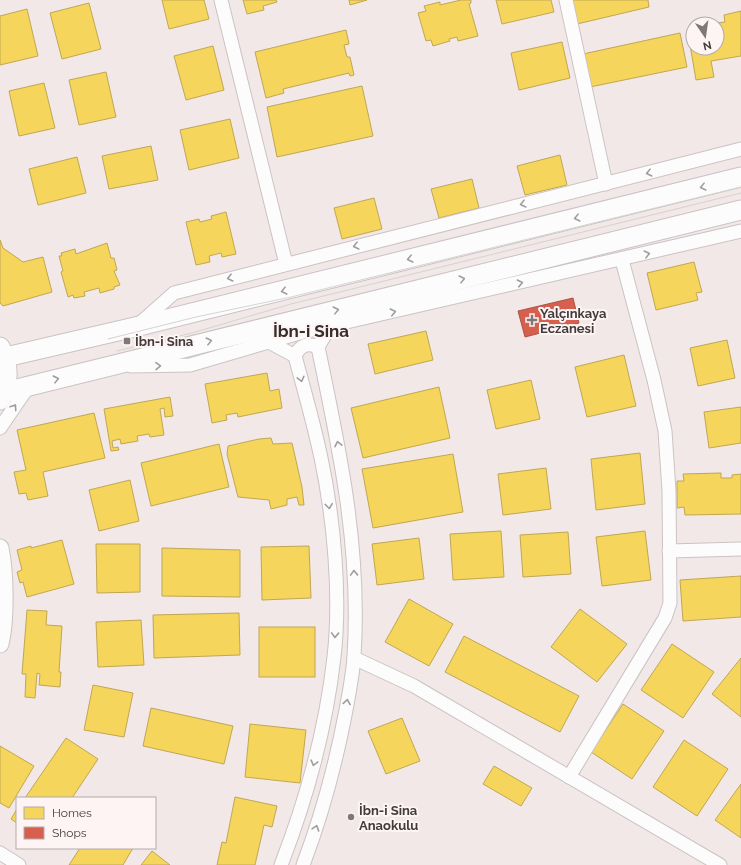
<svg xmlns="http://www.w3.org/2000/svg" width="741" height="865" font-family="Raleway,sans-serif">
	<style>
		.homes { fill: #f6d55c; stroke: #c0a752 }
		.shops { fill: #d6604d; stroke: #a95548 }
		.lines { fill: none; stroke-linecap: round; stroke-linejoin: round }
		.minor-casing { stroke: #cac3c3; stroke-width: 15 }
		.tertiary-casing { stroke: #cac3c3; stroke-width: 19 }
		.secondary-casing { stroke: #cac3c3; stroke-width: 21 }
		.minor { stroke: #fdfcfc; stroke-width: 13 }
		.tertiary { stroke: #fdfcfc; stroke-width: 17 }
		.secondary { stroke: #fdfcfc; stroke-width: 19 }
		.tram { stroke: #d5d2d2; stroke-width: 1 }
		.oneway { stroke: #9f9c9c }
		.poi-dot { fill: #7f7878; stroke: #fef4f4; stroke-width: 1.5 }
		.labels { text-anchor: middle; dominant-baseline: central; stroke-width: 4; stroke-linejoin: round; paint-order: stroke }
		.poi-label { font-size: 13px; font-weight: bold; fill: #413b3b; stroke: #fef4f4; text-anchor: start }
		.district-label { font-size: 17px; font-weight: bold; fill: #382d2d; stroke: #fef4f4 }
	</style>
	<rect width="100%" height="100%" fill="#f2e8e8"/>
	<g class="homes">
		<path d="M162,0H204L209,19L169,29Z"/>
		<path d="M243,0H276L277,2L263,6L264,10L247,14Z"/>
		<path d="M349,0H367L350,5Z"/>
		<path d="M461,0H471V3L469,4L478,36L458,41L457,37L449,39L450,41L433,46L431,40L426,41L418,13L426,11L424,6L440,2V5Z"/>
		<path d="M496,0H551L554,12L502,24Z"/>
		<path d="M571,0H648L649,7L577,24Z"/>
		<path d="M89,3L101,49L62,59L50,13Z"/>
		<path d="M27,9L38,56L0,65V16Z"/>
		<path d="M741,11V56L711,61L714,77L696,80L689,39H693V48H717V30H719L718,23L725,22L724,15Z"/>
		<path d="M346,30L349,44L344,45L347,57H350L354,75L350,76L349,73L283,89L284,93L266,98L255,52Z"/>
		<path d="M680,33L687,67L590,87L583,54Z"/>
		<path d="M562,42L570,78L519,90L511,53Z"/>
		<path d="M213,46L224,90L186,100L174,56Z"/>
		<path d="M106,72L116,117L79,125L69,80Z"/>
		<path d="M44,83L55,128L19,136L9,91Z"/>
		<path d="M362,86L373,136L277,157L267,107Z"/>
		<path d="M230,119L239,158L189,170L180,130Z"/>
		<path d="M151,146L158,180L109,189L102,156Z"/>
		<path d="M560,155L567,185L525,195L517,166Z"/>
		<path d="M77,157L86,193L38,205L29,169Z"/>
		<path d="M472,179L479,208L439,218L431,189Z"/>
		<path d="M374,198L382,229L342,239L334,208Z"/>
		<path d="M226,212L236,254L222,257L221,253L209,256L210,262L196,265L186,222L199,219L200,222L212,219L211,216Z"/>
		<path d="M0,240L3,248L23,262L43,257L52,292L3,306L0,303Z"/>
		<path d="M107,243L111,258H114L117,270L114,271L120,285L114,287V289L100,293L99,288L84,292L85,296L74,298L73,295L68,297L61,272L63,271L59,256H62L61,253L75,249L76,254Z"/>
		<path d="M694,262L702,292L696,293L698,300L656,310L647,273Z"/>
		<path d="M426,331L433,360L375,374L368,344Z"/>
		<path d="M727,340L735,378L698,386L690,348Z"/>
		<path d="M624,355L636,406L587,417L575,367Z"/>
		<path d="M267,373L270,391L279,389L282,408L238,417L237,413L226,415L227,420L212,423L205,384Z"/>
		<path d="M531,380L540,419L496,429L487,390Z"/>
		<path d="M439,387L450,438L363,458L351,408Z"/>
		<path d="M170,397L173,416L165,417L164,408L160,409L164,435L150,437L149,434L137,436L138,441L121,444L120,439L112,441L113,448L118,447L119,450L111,451L104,409Z"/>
		<path d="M741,407V443L709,448L704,412Z"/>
		<path d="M94,413L105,458L43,472L48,496L28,500L26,493L19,494L14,472L26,470L17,430Z"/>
		<path d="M271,438L273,444L292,443L302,487L304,505H299L297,497L287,499V505L271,509L269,500L238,497L227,454L228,446L259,439Z"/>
		<path d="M219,444L229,487L151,506L141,463Z"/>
		<path d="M640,453L645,504L596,510L591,459Z"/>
		<path d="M453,454L463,512L373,528L362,469Z"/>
		<path d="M546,468L551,509L503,515L498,474Z"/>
		<path d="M721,473V478H732V475L741,474V514L685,515L684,507L677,508V481H684L683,474Z"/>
		<path d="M130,480L139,521L99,531L89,490Z"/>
		<path d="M501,531L504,577L453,580L450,534Z"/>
		<path d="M645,531L651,580L602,586L596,537Z"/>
		<path d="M568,532L571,574L523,577L520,535Z"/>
		<path d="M419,538L424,579L377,585L372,544Z"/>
		<path d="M62,540L74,584L27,597L23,582L20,583L17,572L22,570L17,550L31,546V548Z"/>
		<path d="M96,544H140V592L97,593Z"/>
		<path d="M309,546L311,598L262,600L261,547Z"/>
		<path d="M162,548L240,550V597L162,596Z"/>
		<path d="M741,576V617L683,621L680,580Z"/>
		<path d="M409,599L453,624L429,666L385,642Z"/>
		<path d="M580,609L627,644L597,682L551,647Z"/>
		<path d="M27,610L47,611L46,625L62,626L59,672H61L60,687L39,685L40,674L37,673L35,698L25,697L26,674H22Z"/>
		<path d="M239,613L240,655L154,658L153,615Z"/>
		<path d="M141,620L144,665L98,667L96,622Z"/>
		<rect x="259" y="627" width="56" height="50"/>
		<path d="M464,636L579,696L560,732L445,672Z"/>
		<path d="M672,644L714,672L683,718L641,690Z"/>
		<path d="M741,658V717L712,694Z"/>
		<path d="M93,685L133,693L124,737L84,730Z"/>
		<path d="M623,704L664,731L632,779L591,752Z"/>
		<path d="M151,708L233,726L224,764L143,746Z"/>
		<path d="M402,718L420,761L386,774L368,731Z"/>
		<path d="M250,724L306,730L300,783L245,777Z"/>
		<path d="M66,738L98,759L72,798H25Z"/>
		<path d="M684,740L728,769L697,816L653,787Z"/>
		<path d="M0,746L34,766L9,808L0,803Z"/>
		<path d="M494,766L532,788L521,806L483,784Z"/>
		<path d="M741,784V838L715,820Z"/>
		<path d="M235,797L277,806L272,827L264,825L255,865H217L222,842L226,843Z"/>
		<path d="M17,809V823L11,819Z"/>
		<path d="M80,848H133L123,865H69Z"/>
		<path d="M152,851L170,865H141Z"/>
	</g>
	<path class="shops" d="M573,298L579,323L525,337L518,311Z"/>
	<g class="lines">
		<defs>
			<g id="minor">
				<path d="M221,0L286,264"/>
				<path d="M566,0L606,184"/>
				<path d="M139,324L174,293L741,149"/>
				<path d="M269,342L295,356C304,390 314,424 321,458C334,519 341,596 334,657C326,728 307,798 281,865"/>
				<path d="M295,356C300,345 308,342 318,347"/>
				<path d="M131,366L190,365L303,332L741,231"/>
				<path d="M0,428L28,387"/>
				<path d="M669,551L741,549"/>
				<path d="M354,658L414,686L720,865"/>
				<path d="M569,777L665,618L670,603L669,491L665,431L654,380L622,260"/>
				<path d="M0,853L19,865"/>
				<path d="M303,865C322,815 336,763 346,710C349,693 353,674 354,656C361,550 340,451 318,347L330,326"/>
			</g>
			<path id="tertiary" d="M0,548C5,573 6,619 0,644"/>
			<g id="secondary">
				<path d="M6,357L135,327L741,177"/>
				<path d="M5,392L741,210"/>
				<path d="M0,400C10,383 9,364 0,347"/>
			</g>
		</defs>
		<use href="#minor" class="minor-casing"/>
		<use href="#tertiary" class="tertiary-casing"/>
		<use href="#secondary" class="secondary-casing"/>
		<use href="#minor" class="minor"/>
		<use href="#tertiary" class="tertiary"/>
		<use href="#secondary" class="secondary"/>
		<g class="tram">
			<path d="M108,339L196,317L291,297L741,187"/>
			<path d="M117,351L192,333L291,304L741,193"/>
		</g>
	</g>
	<defs><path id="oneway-chevron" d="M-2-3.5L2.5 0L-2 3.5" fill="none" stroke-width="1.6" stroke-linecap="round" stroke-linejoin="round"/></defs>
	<g class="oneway">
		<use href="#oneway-chevron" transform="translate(649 173) rotate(166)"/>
		<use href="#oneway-chevron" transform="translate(703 187) rotate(166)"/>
		<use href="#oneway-chevron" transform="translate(523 204) rotate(166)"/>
		<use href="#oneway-chevron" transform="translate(577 218) rotate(166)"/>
		<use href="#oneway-chevron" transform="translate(356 246) rotate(166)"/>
		<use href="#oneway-chevron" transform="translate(647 254) rotate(-14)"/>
		<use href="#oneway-chevron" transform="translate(410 259) rotate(166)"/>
		<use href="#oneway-chevron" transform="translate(230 278) rotate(166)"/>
		<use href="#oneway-chevron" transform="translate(462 279) rotate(-14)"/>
		<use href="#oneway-chevron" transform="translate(520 283) rotate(-13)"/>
		<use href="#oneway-chevron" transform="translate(284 291) rotate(166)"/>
		<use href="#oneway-chevron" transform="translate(336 310) rotate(-14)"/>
		<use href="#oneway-chevron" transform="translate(393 312) rotate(-13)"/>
		<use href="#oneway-chevron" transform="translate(209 341) rotate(-14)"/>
		<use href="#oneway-chevron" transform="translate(158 366) rotate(-1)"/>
		<use href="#oneway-chevron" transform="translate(56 379) rotate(-14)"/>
		<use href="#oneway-chevron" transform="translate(301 379) rotate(76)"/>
		<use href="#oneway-chevron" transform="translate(14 407) rotate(-56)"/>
		<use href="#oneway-chevron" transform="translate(338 444) rotate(-102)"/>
		<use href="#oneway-chevron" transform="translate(329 506) rotate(83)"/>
		<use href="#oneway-chevron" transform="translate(354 573) rotate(-92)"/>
		<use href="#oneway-chevron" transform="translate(335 635) rotate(92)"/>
		<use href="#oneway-chevron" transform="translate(347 702) rotate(-80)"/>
		<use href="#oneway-chevron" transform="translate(314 763) rotate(105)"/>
		<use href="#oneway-chevron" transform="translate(316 828) rotate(-72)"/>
	</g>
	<g class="poi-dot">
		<path d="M530 314h4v4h4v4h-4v4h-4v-4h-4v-4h4z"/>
		<rect x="123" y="337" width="8" height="8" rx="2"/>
		<circle cx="351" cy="817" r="4"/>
	</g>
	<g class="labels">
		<g class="poi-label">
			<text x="540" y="313">Yalçınkaya<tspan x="540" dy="15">Eczanesi</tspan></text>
			<text x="135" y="341">İbn-i Sina</text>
			<text x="359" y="810">İbn-i Sina<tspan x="359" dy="15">Anaokulu</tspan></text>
		</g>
		<g class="district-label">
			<text x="311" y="331">İbn-i Sina</text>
		</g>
	</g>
	<rect x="16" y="797" width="140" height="52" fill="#fef4f4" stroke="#b2aaaa"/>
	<rect x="24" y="807" width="20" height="12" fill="#f6d55c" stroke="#b2aaaa"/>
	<text x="52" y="817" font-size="12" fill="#413b3b">Homes</text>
	<rect x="24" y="827" width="20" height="12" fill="#d6604d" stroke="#b2aaaa"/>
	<text x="52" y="837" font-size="12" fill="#413b3b">Shops</text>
	<g transform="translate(705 36) rotate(167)"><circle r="19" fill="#fef4f4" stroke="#b2aaaa"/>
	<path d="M0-3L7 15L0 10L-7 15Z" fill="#7f7878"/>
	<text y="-6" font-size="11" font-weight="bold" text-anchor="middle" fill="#413b3b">N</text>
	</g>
</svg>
